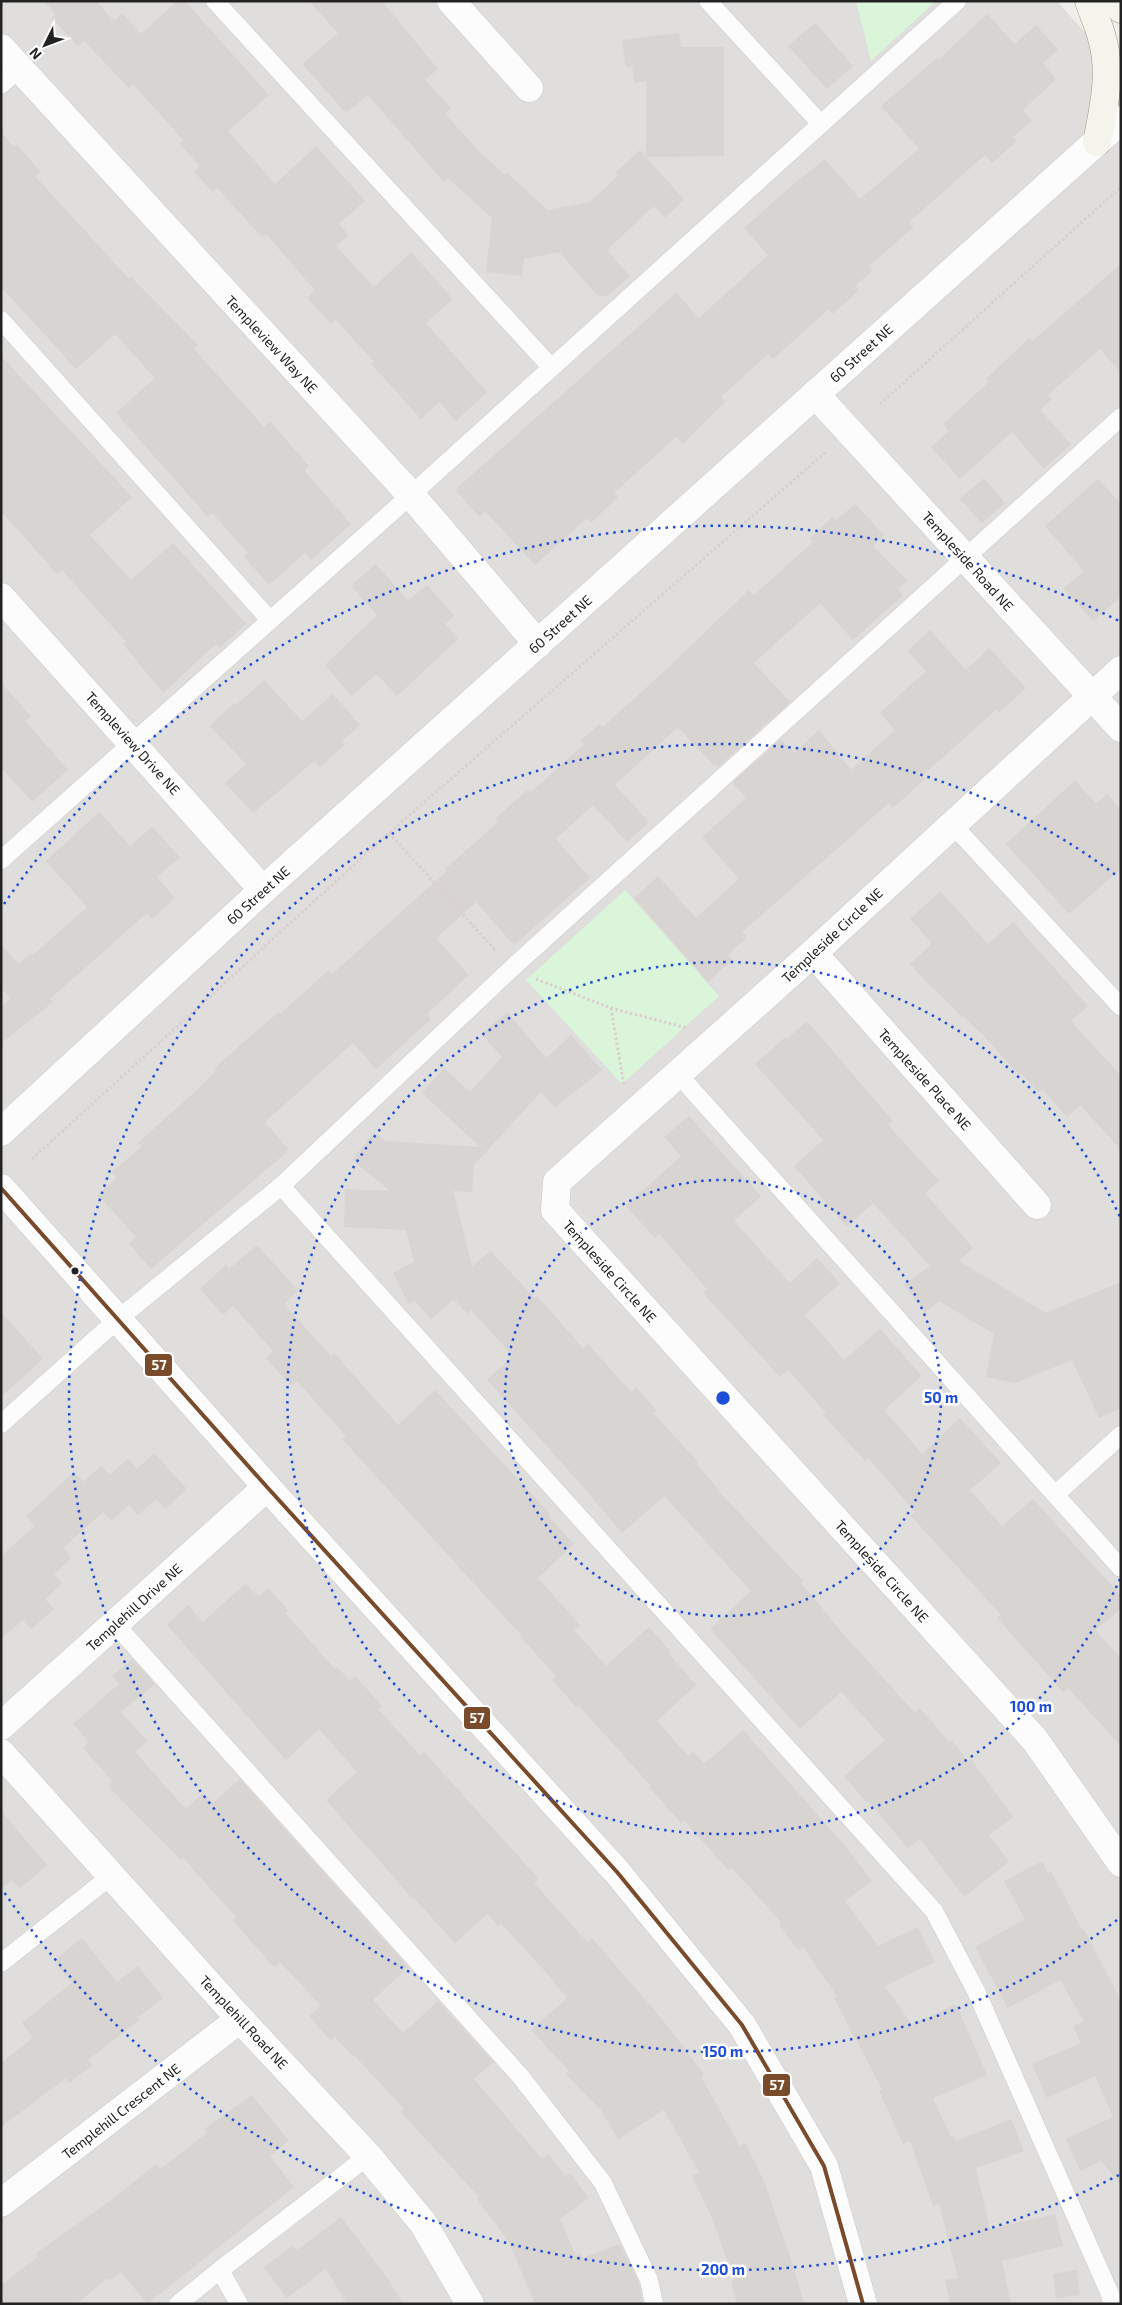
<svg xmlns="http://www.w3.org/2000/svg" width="1122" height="2305" font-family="'Exo 2',sans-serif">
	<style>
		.residential { fill: #dfdedc }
		.park { fill: #daf5da }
		.building { fill: #d7d4d2 }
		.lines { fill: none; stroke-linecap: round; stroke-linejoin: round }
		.service-casing { stroke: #c9c8c7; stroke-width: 19 }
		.minor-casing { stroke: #c9c8c7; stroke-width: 29 }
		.tertiary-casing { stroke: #c9c8c7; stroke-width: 29 }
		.secondary-casing { stroke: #999a82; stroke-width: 29 }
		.path { stroke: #dccecd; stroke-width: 3; stroke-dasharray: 2.5 2.5; stroke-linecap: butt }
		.service { stroke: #fdfcfc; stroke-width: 18 }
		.minor { stroke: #fdfcfc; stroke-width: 28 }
		.tertiary { stroke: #fdfcfc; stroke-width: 28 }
		.secondary { stroke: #f4f4ed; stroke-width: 28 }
		.bus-1-casing { stroke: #fff; stroke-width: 8 }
		.bus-1 { stroke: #7a4b2a; stroke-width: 4 }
		.ring { fill: none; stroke: #1d4ed8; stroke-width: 2.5; stroke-dasharray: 2.5 5 }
		.bus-dot { fill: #222; stroke: #fff; stroke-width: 2 }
		.labels { text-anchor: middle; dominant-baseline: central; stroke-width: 5; stroke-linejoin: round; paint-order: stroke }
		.street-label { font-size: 14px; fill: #222; stroke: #fff }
		.centre { fill: #1d4ed8; stroke: #fff; stroke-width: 2.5 }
		.ring-label { font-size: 15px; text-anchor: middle; font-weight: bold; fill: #1d4ed8; stroke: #fff; stroke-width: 5; stroke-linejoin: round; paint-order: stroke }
		.line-badge { stroke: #fff; stroke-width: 2 }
		.badge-label { font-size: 14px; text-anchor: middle; font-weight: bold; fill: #fff }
	</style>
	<rect width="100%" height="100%" fill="#f0eeeb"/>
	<path class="residential" d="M1,1H1057L1121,73V2304H1Z"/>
	<g class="park">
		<path d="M856,1H936L871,61Z"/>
		<path d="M625,890L719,996L622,1084L526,980Z"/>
	</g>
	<g class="building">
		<path d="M44,1H96L114,21L122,13L141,34L177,1H185L269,95L228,131L275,184L316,146L365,201L339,224L349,235L336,246L374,287L411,252L453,299L426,323L487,392L456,421L439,402L421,419L371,364L374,362L335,319L331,323L307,298L315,290L266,234L262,237L217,188L213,192L194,172L200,166L179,143L183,140L133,84L129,88L84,41L78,46L52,18L56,14Z"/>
		<path d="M309,1H382L438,69L425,80L451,108L445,114L480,152L505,175L507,173L548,210L590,202L618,176L615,173L640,150L684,200L665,218L654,206L607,250L630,276L607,296H598L559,252L524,259L522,276L486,272L492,218L448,178L444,182L368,95L346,113L302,64L338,33Z"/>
		<path d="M987,14L1015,44L1036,25L1058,50L1043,63L1056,79L1023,110L1032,120L1013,137L1017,141L992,163L985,155L909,222L914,227L869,266L873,270L855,286L859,290L833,314L829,309L773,359L768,354L721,397L725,402L683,444L676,437L614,493L618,497L591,523L587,518L535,565L485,511L479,516L455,490L676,293L699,318L768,255L744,228L797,181L825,159L860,199L919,149L881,106L937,58L938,60Z"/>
		<path d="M815,23L853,66L827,89L788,46Z"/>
		<path d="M679,33L681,47H724V156L646,157V81L635,83L632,66L626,67L622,40Z"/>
		<path d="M1,132L14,147L17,145L40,171L35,176L129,279L131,277L198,345L194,349L264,427L270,421L309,466L304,470L351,524L311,560L305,553L269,585L244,557L248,553L212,513L208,517L116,413L155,378L115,334L76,369L1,287Z"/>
		<path d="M1121,264V373L1100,349L1048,395L1052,399L1040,410L1071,444L1044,469L1012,432L960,479L931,447L949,431L943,424L989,382L986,379L1029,338L1032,341Z"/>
		<path d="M1,356L132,497L90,535L131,580L173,543L246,624L219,648L216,644L163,693L123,644L126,642L62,570L57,574L1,511Z"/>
		<path d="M984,478L1005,503L982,523L960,499Z"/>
		<path d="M1098,479L1121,504V596L1093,621L1064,589L1084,571L1045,526Z"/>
		<path d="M855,504L884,535L873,546L907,581L898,589L903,595L853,640L820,603L754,663L790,702L718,767L715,763L713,765L678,727L615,785L649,822L627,842L593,805L556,839L590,878L514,945L476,902L436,938L469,975L427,1014L431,1019L376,1069L353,1043L265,1122L289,1150L151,1269L129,1244L136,1237L98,1195L117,1178L112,1172L142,1146L138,1143L200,1087L216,1071L214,1069L240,1045L279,1012L280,1014L329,970L332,974L447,871L445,869L498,822L495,819L527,790L530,793L584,744L580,741L600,724L603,727L673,663L749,590L754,595L813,542L810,538L832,517L835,521Z"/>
		<path d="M376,564L408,601L427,585L454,616L445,624L458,639L397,696L379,676L375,675L352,696L325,665L377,615L351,586Z"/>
		<path d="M930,630L966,670L989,648L1026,688L999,713L997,709L922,776L925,779L893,808L889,803L742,932L747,937L728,955L732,960L708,982L634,898L658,876L696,918L739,879L702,837L746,798L732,783L781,739L794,753L819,730L851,770L895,730L880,713L926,671L907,651Z"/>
		<path d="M264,680L302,721L333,694L360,725L342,741L345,745L320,767L314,761L253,813L225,783L246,764L210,726L234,703L236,705Z"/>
		<path d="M1,683L31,716L25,721L68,770L32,802L1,767Z"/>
		<path d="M1075,780L1096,804L1107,794L1121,810V869L1069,914L1006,844Z"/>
		<path d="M99,812L130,846L152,827L180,857L157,877L175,898L152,919L147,913L50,999L53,1002L1,1043V1007L11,999L1,988V944L18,964L31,954L32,956L87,907L46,861Z"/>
		<path d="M940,891L988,944L1013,922L1088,1006L1071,1021L1121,1076V1150L1080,1105L1067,1117L1042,1089L1038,1092L1021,1073L1019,1075L983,1035L963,1016L962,1017L933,987L932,988L910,964L931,945V942L910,919Z"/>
		<path d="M507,1012L546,1058L571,1035L602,1070L555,1107L541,1092L474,1165L472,1192L453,1191L472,1267L490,1251L535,1298L537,1296L583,1348L588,1344L631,1392L636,1387L657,1411L653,1413L698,1462L696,1464L717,1487L716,1488L803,1581L801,1583L845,1636L915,1713L920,1708L949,1742L952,1740L968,1762L971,1759L1013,1817L989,1835L1009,1862L964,1897L920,1839L908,1849L868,1800L866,1802L844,1776L885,1740L841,1692L800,1729L710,1629L751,1591L664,1496L622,1533L579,1482L487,1380L513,1356L471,1310L467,1314L454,1299L431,1319L414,1300L409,1305L393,1273L414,1262L406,1230L344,1227L345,1189L390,1191L352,1160L374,1132L386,1141L480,1147L422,1093L444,1068L470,1092L502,1057L481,1034Z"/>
		<path d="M807,1021L893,1121L888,1125L939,1181L925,1193L973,1248L959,1261L1046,1313L1121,1282V1408L1099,1418L1072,1360L1015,1383L986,1377L994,1334L939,1301L925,1312L904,1285L930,1266L873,1203L847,1227L794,1166L823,1140L755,1064L785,1037L787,1039Z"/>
		<path d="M689,1116L761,1196L734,1221L790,1283L817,1258L840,1283L805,1315L844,1360L880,1329L922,1376L884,1410L922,1454L960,1418L1001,1463L970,1490L1002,1526L1033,1499L1121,1596V1609L1095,1630L1121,1658V1746L1068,1688L1063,1692L997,1618L1001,1615L911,1516L915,1512L868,1458L865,1461L823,1415L826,1413L788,1370L780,1377L703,1293L707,1289L659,1234L655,1238L626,1206L681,1156L664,1137Z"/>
		<path d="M257,1245L298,1290L284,1304L331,1356L334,1353L398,1425L435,1390L550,1514L548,1516L574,1544L538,1578L580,1625L574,1630L606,1666L649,1627L671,1652L669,1654L696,1685L657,1721L688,1756L693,1751L704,1764L743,1730L847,1848L872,1881L845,1901L878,1946L918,1927L935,1962L885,1986L912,2025L956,2004L987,2075L933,2098L951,2137L954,2136L956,2141L1011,2119L1024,2151L976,2168L990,2229L1055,2214L1063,2246L1002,2261L1011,2304H950L945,2280L958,2278L939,2204L933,2206L910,2141L903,2144L879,2091L882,2089L834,1998L837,1996L803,1947L798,1950L779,1924L781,1922L731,1867L728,1870L684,1820L681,1823L649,1787L651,1786L578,1705L576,1707L552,1680L556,1676L520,1636L521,1635L342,1439L346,1436L297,1381L291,1386L266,1358L273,1351L233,1306L223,1315L200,1289L226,1265L229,1269Z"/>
		<path d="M1,1312L43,1359L1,1397Z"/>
		<path d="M154,1453L187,1489L165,1509L156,1499L138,1515L129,1505L111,1521L103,1512L63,1548L71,1558L54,1574L62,1583L45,1599L54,1609L31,1629L23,1620L1,1639V1556L35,1526L26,1516L74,1472L83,1482L101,1466L110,1475L128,1459L137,1469Z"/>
		<path d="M246,1583L258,1597L268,1588L288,1610L285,1613L335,1669L337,1667L350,1681L355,1676L382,1706L378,1709L420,1755L424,1752L538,1878L534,1883L588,1943L592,1938L662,2019L704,2074L701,2077L740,2146L745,2143L764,2181L793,2265L804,2304H737L731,2281L734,2280L712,2218L692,2176L699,2172L664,2110L618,2139L601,2110L566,2074L569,2071L531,2030L567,1998L550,1977L501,1923L498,1926L487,1914L455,1943L413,1897L412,1898L326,1800L357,1772L319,1729L286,1760L167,1625L188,1605L203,1622Z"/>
		<path d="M132,1659L155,1684L121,1712L147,1741L135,1752L186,1809L203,1793L213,1803L240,1779L408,1967L373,2000L403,2033L438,2001L493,2062L474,2079L542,2159L549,2154L565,2176L570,2173L589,2198L560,2219L576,2256L580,2253L582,2258L620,2244L639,2283L643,2304H535L509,2242L477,2199L479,2197L420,2133L401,2112L404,2109L354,2055L353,2056L335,2037L331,2041L309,2016L321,2006L280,1962L274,1967L233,1921L237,1918L183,1858L181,1860L108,1786L113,1782L83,1748L89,1742L73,1724L119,1684L112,1676Z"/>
		<path d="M1,1811L47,1865L19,1889L12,1880L1,1889Z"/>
		<path d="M1042,1861L1048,1873L1051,1871L1082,1930L1084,1929L1121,2001V2185L1101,2161L1080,2171L1066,2139L1113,2117L1095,2076L1047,2098L1032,2064L1081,2043L1073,2026L1084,2021L1060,1980L1008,2008L975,1947L1025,1919L1004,1881Z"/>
		<path d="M82,1938L117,1982L138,1966L163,1998L138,2017L140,2019L88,2060L92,2065L69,2083L66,2078L1,2127V2063L33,2038L22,2023L72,1983L54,1961Z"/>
		<path d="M252,2095L289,2141L270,2156L294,2187L147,2304L121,2272L110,2280L108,2278L76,2304H1V2285L38,2257L36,2253L110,2201L156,2164L160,2169L207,2133L204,2129Z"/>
		<path d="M341,2217L388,2279L403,2304H347L326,2269L287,2298L264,2267L293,2246L297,2250Z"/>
		<path d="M1077,2270L1080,2295L1056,2298L1053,2274Z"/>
	</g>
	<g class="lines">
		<defs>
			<g id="service">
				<path d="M215,1L551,367"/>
				<path d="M708,1L821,124"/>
				<path d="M1,85L19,68"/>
				<path d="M1,320L270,620"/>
				<path d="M952,824L1121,1007"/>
				<path d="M1,860L411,495L957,1"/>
				<path d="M677,1073L1121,1568"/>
				<path d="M1,1424L117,1320L281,1186"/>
				<path d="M1056,1494L1121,1435"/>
				<path d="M115,1624L521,2077L603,2183L649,2280L654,2304"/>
				<path d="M1,1963L111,1876"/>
				<path d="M178,2304L220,2270"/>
				<path d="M239,2304L220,2270L368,2156"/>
				<path d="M1112,2304L1110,2294L976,1991L934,1911L281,1186L511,969L1121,417"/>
			</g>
			<g id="minor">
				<path d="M451,1L529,88"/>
				<path d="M1,48L411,495L538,644"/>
				<path d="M815,394L1121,728"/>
				<path d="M1,597L263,890"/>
				<path d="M1121,670L813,953L557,1182L555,1210L1035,1740L1121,1863"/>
				<path d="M813,953L1037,1205"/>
				<path d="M1,1132L263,890L1121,120"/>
				<path d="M1,1726L267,1487"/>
				<path d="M1,1753L240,2019L368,2156L423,2223L470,2304"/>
				<path d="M1,2203L240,2019"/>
			</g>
			<path id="tertiary" d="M1,1188L267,1487L617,1872L742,2025L824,2166L863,2304"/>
			<g id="secondary">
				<path d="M1089,1C1093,13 1099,26 1102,38C1112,72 1104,108 1097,142"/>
				<path d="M1114,1L1121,9"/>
			</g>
		</defs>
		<use href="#service" class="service-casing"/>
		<use href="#minor" class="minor-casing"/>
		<use href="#tertiary" class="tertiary-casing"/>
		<use href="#secondary" class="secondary-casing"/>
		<g class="path">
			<path d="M880,404L1121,187"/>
			<path d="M389,833L497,952"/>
			<path d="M536,979L611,1008L687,1028"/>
			<path d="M611,1008L624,1086"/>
			<path d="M32,1159L389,833L827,451"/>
		</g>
		<use href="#service" class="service"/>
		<use href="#minor" class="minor"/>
		<use href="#tertiary" class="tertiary"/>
		<use href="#secondary" class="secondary"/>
		<defs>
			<path id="bus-1" d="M1,1188L267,1487L617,1872L742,2025L824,2166L863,2304"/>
		</defs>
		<use href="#bus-1" class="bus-1-casing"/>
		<use href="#bus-1" class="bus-1"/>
	</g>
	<g class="ring">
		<circle cx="723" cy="1398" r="218"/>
		<path d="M1120 1579A436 436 0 1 1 1120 1217"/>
		<path d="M1117 1920A654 654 0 1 1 1117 876"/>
		<path d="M1119 2175A872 872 0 0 1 4 1892M4 904A872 872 0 0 1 1119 621"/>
	</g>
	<circle class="bus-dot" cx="75" cy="1271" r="4.5"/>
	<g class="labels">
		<g class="street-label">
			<text transform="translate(272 344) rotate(47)">Templeview Way NE</text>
			<text transform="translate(861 353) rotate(-42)">60 Street NE</text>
			<text transform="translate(968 561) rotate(48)">Templeside Road NE</text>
			<text transform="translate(560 624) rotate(-42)">60 Street NE</text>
			<text transform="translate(133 743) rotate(48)">Templeview Drive NE</text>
			<text transform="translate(258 895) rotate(-42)">60 Street NE</text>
			<text transform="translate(832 935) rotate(-43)">Templeside Circle NE</text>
			<text transform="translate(925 1079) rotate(48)">Templeside Place NE</text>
			<text transform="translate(610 1271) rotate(48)">Templeside Circle NE</text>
			<text transform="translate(882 1571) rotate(48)">Templeside Circle NE</text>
			<text transform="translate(134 1607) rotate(-42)">Templehill Drive NE</text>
			<text transform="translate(244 2022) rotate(47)">Templehill Road NE</text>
			<text transform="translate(121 2111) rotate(-38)">Templehill Crescent NE</text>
		</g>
	</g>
	<circle cx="723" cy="1398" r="8" class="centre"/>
	<g class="ring-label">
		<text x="941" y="1403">50 m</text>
		<text x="1031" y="1712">100 m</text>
		<text x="723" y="2057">150 m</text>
		<text x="723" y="2275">200 m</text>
	</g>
	<g class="line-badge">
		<rect x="144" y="1353" width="29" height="24" rx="5" fill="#7a4b2a"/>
		<rect x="463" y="1706" width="28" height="24" rx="5" fill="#7a4b2a"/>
		<rect x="762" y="2073" width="29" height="24" rx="5" fill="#7a4b2a"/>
	</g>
	<g class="badge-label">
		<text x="159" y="1370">57</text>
		<text x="477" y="1723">57</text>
		<text x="777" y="2090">57</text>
	</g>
	<rect width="1122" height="2305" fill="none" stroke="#222222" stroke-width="5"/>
	<g transform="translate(45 45) rotate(228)" stroke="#ffffff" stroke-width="4" paint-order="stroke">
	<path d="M0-4L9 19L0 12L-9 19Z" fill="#222222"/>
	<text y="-8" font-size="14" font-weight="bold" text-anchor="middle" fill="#222222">N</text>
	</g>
</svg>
